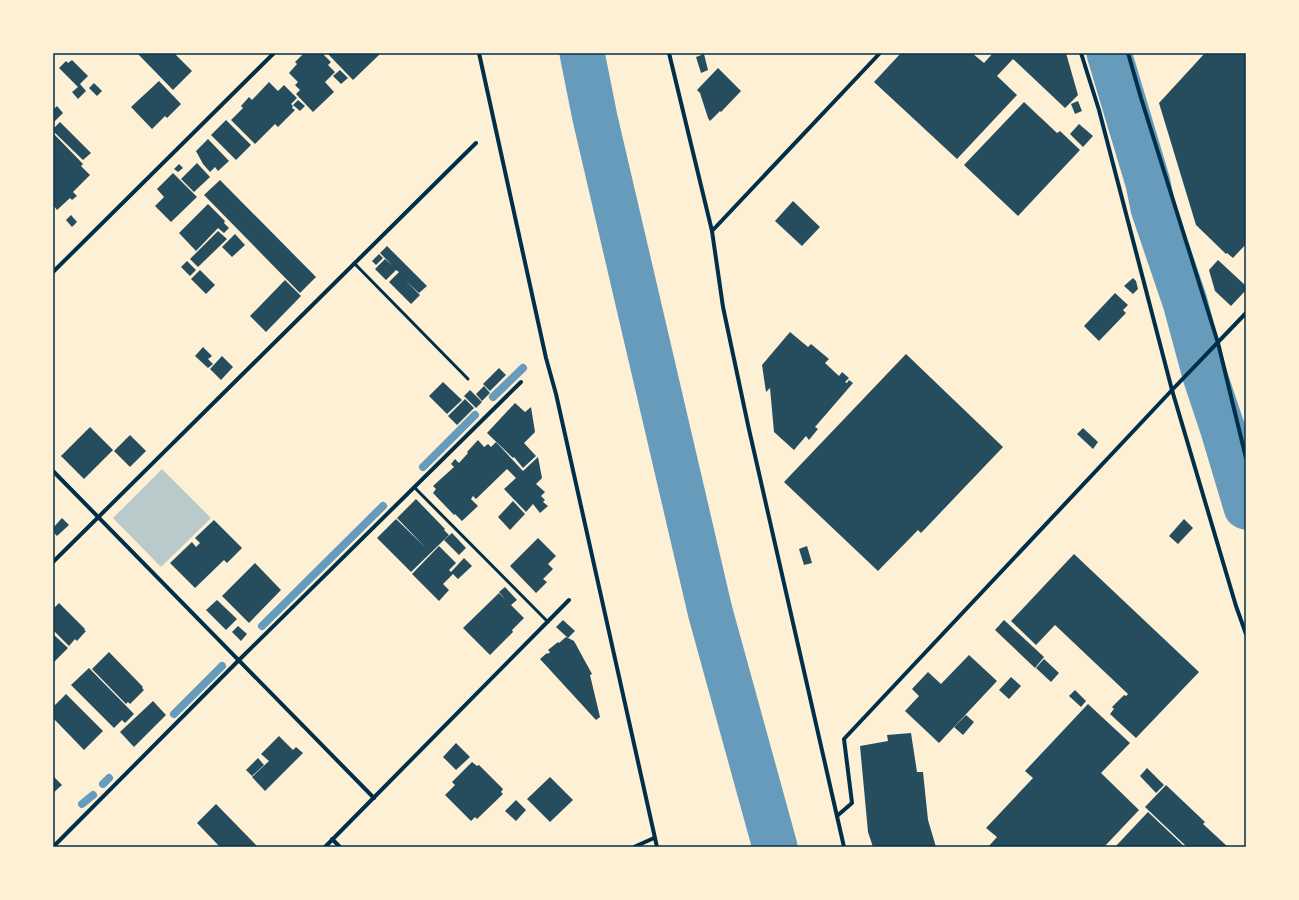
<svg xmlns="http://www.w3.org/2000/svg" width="1299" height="900" font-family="Manrope,sans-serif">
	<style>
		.green { fill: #b9caca }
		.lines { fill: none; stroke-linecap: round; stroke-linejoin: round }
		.stream { stroke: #669bbc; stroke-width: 8 }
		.river { stroke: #669bbc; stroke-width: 45 }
		.building { fill: #264d5e }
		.service { stroke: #003049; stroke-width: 3 }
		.minor { stroke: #003049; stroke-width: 4 }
		.neatline { fill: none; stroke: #003049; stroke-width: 1.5 }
	</style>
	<rect width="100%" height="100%" fill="#fdf0d5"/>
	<path class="green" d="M162,469L211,518L161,567L113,518Z"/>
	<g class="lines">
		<g class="stream">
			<path d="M493,397L523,368"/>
			<path d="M423,467L475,415"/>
			<path d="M262,626L383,506"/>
			<path d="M174,714L222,666"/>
			<path d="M103,784L109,778"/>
			<path d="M82,804L93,795"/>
		</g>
		<g class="river">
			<path d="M582,53L595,118L710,611L775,847"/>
			<path d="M1109,53L1148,183L1153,208L1185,302L1205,376L1223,430L1246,507"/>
		</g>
	</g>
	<g class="building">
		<path d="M137,53H174L192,71L173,90Z"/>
		<path d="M304,53H322L331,62L328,65L335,72L325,82L334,92L313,112L296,94L300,90L295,85L298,82L289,73L297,64L295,62Z"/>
		<path d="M327,53H378L379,55L353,80Z"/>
		<path d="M901,53H972L984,63L993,53H1066L1078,95L1065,108L1013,59L997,76L1017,95L957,159L874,82Z"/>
		<path d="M1205,53H1246V244L1233,258L1227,253L1226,254L1196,225L1159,103Z"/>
		<path d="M704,54L708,70L701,73L696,57Z"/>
		<path d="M72,60L88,76L80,84L86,91L78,99L72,92L78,87L59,68L66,61L68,63Z"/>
		<path d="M718,68L741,91L721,112L720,111L710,121L708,118L700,93L697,90Z"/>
		<path d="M340,70L348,78L341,84L333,76Z"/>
		<path d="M159,81L181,104L167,118L165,116L152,129L131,107Z"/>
		<path d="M269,82L278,91L284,85L297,98L291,104L293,106L292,108L295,110L278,127L275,124L255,144L231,120L243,108L241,106L249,97L252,100Z"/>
		<path d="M94,83L102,91L97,96L89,88Z"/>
		<path d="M298,100L305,106L300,111L293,105Z"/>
		<path d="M1078,101L1082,111L1075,114L1071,104Z"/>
		<path d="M1024,102L1057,133L1060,131L1080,150L1018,216L964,165Z"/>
		<path d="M57,106L63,113L53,123V110Z"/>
		<path d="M226,120L251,145L236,160L211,135Z"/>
		<path d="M60,122L91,153L83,160L53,131V129Z"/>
		<path d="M1079,124L1093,136L1083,147L1070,134Z"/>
		<path d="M53,133L83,164L81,166L90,175L73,192L77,196L72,200L70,198L57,210L53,205Z"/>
		<path d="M208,139L229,161L218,171L215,167L210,172L203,164L196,151Z"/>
		<path d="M197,163L210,177L194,192L181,179Z"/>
		<path d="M179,164L183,168L178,172L174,169Z"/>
		<path d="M173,173L197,197L171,222L155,206L164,197L157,189Z"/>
		<path d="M220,180L316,277L300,293L204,195Z"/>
		<path d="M793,201L820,227L802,246L775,221Z"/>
		<path d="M208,204L225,221L224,223L229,228L224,233L218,228L196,251L179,233Z"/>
		<path d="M71,215L77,222L72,227L66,220Z"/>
		<path d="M218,231L227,239L198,267L190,259Z"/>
		<path d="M235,234L245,245L232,257L222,247Z"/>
		<path d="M387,246L427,286L419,293L406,281L420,295L411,304L389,282L399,272L396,270L386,280L375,269L385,259L393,266L380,253Z"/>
		<path d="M379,254L383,258L376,265L372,261Z"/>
		<path d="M1218,260L1246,286V290L1231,306L1215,291L1209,270Z"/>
		<path d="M187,261L196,270L190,276L181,267Z"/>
		<path d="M200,270L215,285L206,294L191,279Z"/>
		<path d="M1133,278L1136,281L1138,289L1133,294L1124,286Z"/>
		<path d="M285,280L301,296L266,332L250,316Z"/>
		<path d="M1115,293L1128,305L1123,310L1126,313L1099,341L1084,326Z"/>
		<path d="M790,332L808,347L811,344L829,359L825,363L839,376L842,372L849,378L845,382L847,383L849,380L853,383L815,427L818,429L809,440L806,436L794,450L774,432L770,388L766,392L762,365Z"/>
		<path d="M203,347L212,356L208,359L213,364L208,368L195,356Z"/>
		<path d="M906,354L1003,447L921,533L918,530L878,571L784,482Z"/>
		<path d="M222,356L233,367L221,380L210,369Z"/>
		<path d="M499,368L506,375L490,391L483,384Z"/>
		<path d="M443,382L462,400L447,414L429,396Z"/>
		<path d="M484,386L490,393L482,401L476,394Z"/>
		<path d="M470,390L482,402L476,408L464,396Z"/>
		<path d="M465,399L474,408L457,425L448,416Z"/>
		<path d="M515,403L525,412L531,407L535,432L524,443L536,456L523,468L514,457L513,458L487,433Z"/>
		<path d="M90,427L113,450L84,479L61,456Z"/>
		<path d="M1083,428L1098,442L1093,449L1077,434Z"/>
		<path d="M130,435L146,451L130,467L114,451Z"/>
		<path d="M478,440L484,447L488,444L491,447L496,442L523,471L538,457L542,478L536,484L545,492L541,496L545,500L543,502L548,506L540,513L533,504L526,512L504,489L516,478L507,469L476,499L473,496L471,499L478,506L462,521L455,514L454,515L433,493L436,489L433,486L454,467L451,464L455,459L459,463L468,453L467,452Z"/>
		<path d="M416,499L445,529L444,530L449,535L411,572L377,538L396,519L425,547L397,518Z"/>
		<path d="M513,501L525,514L510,530L498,517Z"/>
		<path d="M62,518L69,525L57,536L53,532V528Z"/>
		<path d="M1184,519L1193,528L1178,544L1169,536Z"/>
		<path d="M214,520L242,548L227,563L224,560L195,588L170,563L192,542L196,547L200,543L195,538Z"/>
		<path d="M452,533L466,548L459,555L444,540Z"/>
		<path d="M538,538L556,556L548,564L553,569L543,579L547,582L536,593L510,566Z"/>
		<path d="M439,546L456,563L449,570L451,572L464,558L472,566L458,579L453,574L443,584L449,590L439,601L412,574Z"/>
		<path d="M807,546L812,563L804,565L799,549Z"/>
		<path d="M1074,554L1199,672L1136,738L1110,714L1114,709L1112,707L1124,695L1126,696L1128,694L1055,625L1036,645L1011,621Z"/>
		<path d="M255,563L281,590L249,623L222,596Z"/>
		<path d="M505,587L517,600L511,605L524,618L512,630L513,632L490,655L463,628L499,593L505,599L499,592Z"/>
		<path d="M217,600L237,619L226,630L206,610Z"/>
		<path d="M59,603L85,629L84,630L86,631L77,641L75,639L69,646L53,630V609Z"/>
		<path d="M563,620L575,631L568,638L556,627Z"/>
		<path d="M1004,620L1044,657L1035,668L995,630Z"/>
		<path d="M238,626L247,634L241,641L232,632Z"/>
		<path d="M53,634L68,648L53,663Z"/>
		<path d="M566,637L574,641L592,674L590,675L600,717L596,720L540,659L547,653L548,654L550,652L548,650L558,642L559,643Z"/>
		<path d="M109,652L143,687L142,688L144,690L130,704L128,702L126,704L92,669Z"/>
		<path d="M969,655L997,681L939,743L905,711L919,696L912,689L928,672L941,684Z"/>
		<path d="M1044,659L1059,673L1051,682L1036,668Z"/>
		<path d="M89,668L134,714L125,723L122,720L114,728L71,685Z"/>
		<path d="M1011,677L1021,686L1009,699L999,690Z"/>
		<path d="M1075,690L1086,701L1081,707L1069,696Z"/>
		<path d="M66,694L103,731L84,750L53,718V703L55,705Z"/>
		<path d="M153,701L166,715L134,747L120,732Z"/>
		<path d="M1088,704L1130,743L1101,773L1139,810L1104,847H988L997,837L986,828L1033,778L1025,771Z"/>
		<path d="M966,715L974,722L963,735L954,727Z"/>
		<path d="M911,733L917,772H923L928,820L936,847H873L868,832L860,746L888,741L887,735Z"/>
		<path d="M279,736L293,750L296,747L303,753L265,791L252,777L269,761L261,754Z"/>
		<path d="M456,743L470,757L456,770L443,757Z"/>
		<path d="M258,758L264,765L252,776L246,770Z"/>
		<path d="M472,762L477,766L479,765L503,789L501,792L503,794L477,819L475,817L471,821L445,795L455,785L452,782Z"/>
		<path d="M1147,768L1164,785L1156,793L1140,776Z"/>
		<path d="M53,776L62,785L53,793Z"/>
		<path d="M550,777L573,800L550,822L527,799Z"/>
		<path d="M1166,785L1205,822L1203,824L1228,847H1187L1145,807Z"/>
		<path d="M516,800L526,810L516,821L505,811Z"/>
		<path d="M216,804L258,847H220L197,823Z"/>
		<path d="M1148,812L1185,847H1115Z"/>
	</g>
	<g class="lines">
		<g class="service">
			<path d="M354,263L468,379"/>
			<path d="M414,487L548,622"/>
		</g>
		<g class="minor">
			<path d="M479,53L546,358L556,394L657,847"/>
			<path d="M669,53L712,231L723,307L748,425L844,847"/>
			<path d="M1081,53L1099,110L1172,390L1236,606L1246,634"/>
			<path d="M1128,53L1141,98L1218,343L1246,458"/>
			<path d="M712,231L880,53"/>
			<path d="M53,272L274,53"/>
			<path d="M53,471L374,798"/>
			<path d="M53,562L476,143"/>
			<path d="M837,816L852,803L844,739L1172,390L1246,313"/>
			<path d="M332,839L340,847"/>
			<path d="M53,847L239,660L521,382"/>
			<path d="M325,847L569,600"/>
			<path d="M634,847L654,838"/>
		</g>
	</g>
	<rect width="1299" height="900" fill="none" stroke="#fdf0d5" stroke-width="108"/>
	<rect x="54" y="54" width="1191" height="792" class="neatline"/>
</svg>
